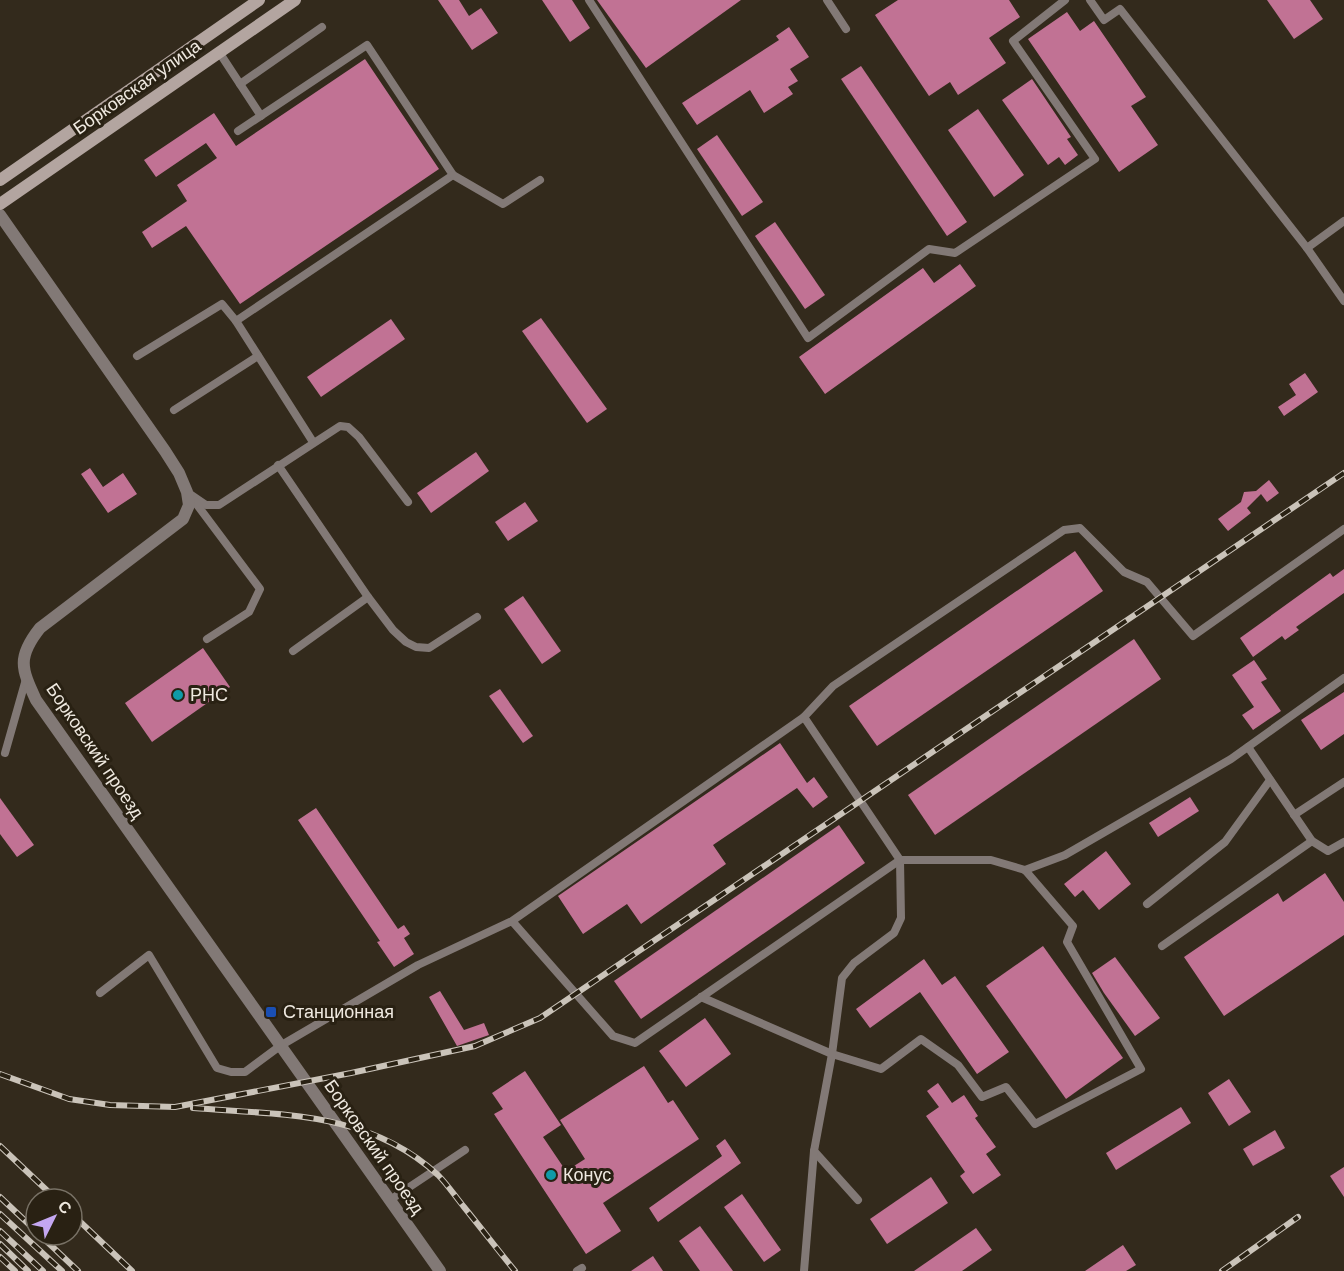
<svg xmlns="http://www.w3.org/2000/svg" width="1344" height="1271" font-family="Arial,sans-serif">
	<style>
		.building { fill: #c17294 }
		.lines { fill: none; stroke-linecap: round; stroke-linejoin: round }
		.lane { stroke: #827976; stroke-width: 8 }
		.street { stroke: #827976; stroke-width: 12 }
		.secondary { stroke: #b3a5a0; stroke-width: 12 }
		.rail-casing { stroke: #cac3b9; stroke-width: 6 }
		.rail { stroke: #292113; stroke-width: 4; stroke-dasharray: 11; stroke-linecap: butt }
		.culture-dot { fill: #0f9aa8; stroke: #292113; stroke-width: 2 }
		.transit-dot { fill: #1a4fb4; stroke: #292113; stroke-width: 2 }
		.labels { text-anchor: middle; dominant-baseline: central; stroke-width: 6; stroke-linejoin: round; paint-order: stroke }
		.street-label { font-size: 18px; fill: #efe9e0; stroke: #292113 }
		.poi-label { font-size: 18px; fill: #efe9e0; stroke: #292113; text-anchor: start }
	</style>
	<rect width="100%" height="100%" fill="#332a1c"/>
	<g class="building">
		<path d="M438,0H459L469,16L481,8L498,33L472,50Z"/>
		<path d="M542,0H572L590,28L570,42Z"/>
		<path d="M597,0H741L646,68Z"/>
		<path d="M898,0H1009L1020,17L989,38L1006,63L958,95L950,82L929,96L875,15Z"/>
		<path d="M1267,0H1310L1323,19L1294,39Z"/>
		<path d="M1067,12L1080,31L1094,21L1146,97L1131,106L1158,145L1119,172L1028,39Z"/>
		<path d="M789,27L809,57L790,69L798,81L788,87L793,94L764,113L750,90L697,125L682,103L779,40L776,36Z"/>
		<path d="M365,59L439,169L240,304L186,226L152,248L142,232L187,201L177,185L217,158L206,143L156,177L144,160L214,113L236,146Z"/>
		<path d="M861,66L967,222L947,236L841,79Z"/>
		<path d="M1032,79L1071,137L1067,139L1078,155L1065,165L1059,157L1048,165L1002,100Z"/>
		<path d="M978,109L1024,175L994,197L948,130Z"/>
		<path d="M717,135L763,202L742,216L697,149Z"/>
		<path d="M775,222L825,295L805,309L755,236Z"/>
		<path d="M960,264L976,286L825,394L799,357L923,268L934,283Z"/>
		<path d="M541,318L607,409L587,423L522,331Z"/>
		<path d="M391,319L405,339L321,397L307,377Z"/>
		<path d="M1305,373L1318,392L1284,416L1278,407L1296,395L1289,384Z"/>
		<path d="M476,452L489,471L431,513L417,493Z"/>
		<path d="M90,468L103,487L123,473L137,494L108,513L81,474Z"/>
		<path d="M1269,480L1279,493L1267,502L1261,494L1247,508L1251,513L1228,531L1218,519L1241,502L1244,492L1256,491Z"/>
		<path d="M525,502L538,521L508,541L495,522Z"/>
		<path d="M1075,551L1103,591L877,746L849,706Z"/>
		<path d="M1344,569V593L1296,627L1299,630L1285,640L1282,636L1253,657L1240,638L1330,573L1333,577Z"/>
		<path d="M523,596L561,651L542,664L504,609Z"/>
		<path d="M1134,639L1161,679L935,835L908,795Z"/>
		<path d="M203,648L230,687L152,742L125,703Z"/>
		<path d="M1254,660L1267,679L1261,682L1281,711L1253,730L1242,715L1254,707L1232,675Z"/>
		<path d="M500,689L533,736L523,743L489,696Z"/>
		<path d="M1344,692V734L1321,750L1301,720Z"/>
		<path d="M780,743L807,783L814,777L828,797L813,808L797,788L713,845L726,864L641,924L627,904L583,934L558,896Z"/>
		<path d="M1190,797L1199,811L1158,837L1149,823Z"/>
		<path d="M0,798L34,845L17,857L0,834Z"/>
		<path d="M316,808L398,929L404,925L410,934L404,938L414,954L394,967L377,942L380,941L298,820Z"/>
		<path d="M839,825L865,863L641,1019L614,981Z"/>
		<path d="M1106,851L1131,884L1099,910L1083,890L1075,897L1064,884Z"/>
		<path d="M1325,873L1344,902V935L1224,1016L1184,957L1278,893L1283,902Z"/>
		<path d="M1043,946L1123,1058L1066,1099L986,986Z"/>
		<path d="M1115,957L1160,1018L1135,1036L1104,993L1092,973Z"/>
		<path d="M924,959L942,985L955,976L1009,1052L977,1074L920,992L870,1028L856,1009Z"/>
		<path d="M440,991L464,1030L484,1023L489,1035L457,1046L429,997Z"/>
		<path d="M705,1018L731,1054L686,1087L659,1051Z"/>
		<path d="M644,1066L668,1103L673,1100L699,1139L603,1203L621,1231L586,1254L494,1114L503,1109L492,1093L525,1071L561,1125L543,1137L566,1171L585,1159L560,1120Z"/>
		<path d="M1229,1079L1251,1112L1229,1126L1208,1093Z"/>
		<path d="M938,1083L952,1103L964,1095L978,1116L975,1118L996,1147L986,1154L1001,1175L973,1194L960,1176L965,1172L926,1116L939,1107L927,1091Z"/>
		<path d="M1181,1107L1191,1123L1116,1170L1106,1153Z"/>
		<path d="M1275,1130L1285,1148L1253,1166L1243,1149Z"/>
		<path d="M725,1139L741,1163L658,1222L649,1208L722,1156L716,1146Z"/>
		<path d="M1344,1167V1197L1330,1176Z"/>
		<path d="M931,1177L948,1203L887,1244L870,1219Z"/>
		<path d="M742,1194L781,1250L764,1262L724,1207Z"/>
		<path d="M700,1226L733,1271H700L679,1241Z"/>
		<path d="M976,1228L992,1250L962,1271H914Z"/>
		<path d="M1123,1245L1136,1265L1126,1271H1085Z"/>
		<path d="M653,1256L663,1271H631Z"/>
	</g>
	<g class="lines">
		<g class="lane">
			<path d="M589,0L808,338L929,249L955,253L1095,159L1013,41L1065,0"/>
			<path d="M827,0L846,29"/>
			<path d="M1090,0L1104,20L1120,9L1307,248L1344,221"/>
			<path d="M219,52L240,84L322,27"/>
			<path d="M240,84L261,116"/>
			<path d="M238,131L367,45L453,175L236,321L313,442"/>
			<path d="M453,175L503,204L540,180"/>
			<path d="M1307,248L1344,301"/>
			<path d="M137,356L222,304L236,321"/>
			<path d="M174,410L258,356"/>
			<path d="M278,465L368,597L393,630L406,642L416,647L429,648L477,617"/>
			<path d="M187,492L206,505H219L340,426L348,427L359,437L408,502"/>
			<path d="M192,498L260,589L249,612L207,639"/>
			<path d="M293,651L368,597"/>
			<path d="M804,717L833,686L1064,530L1080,528L1124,572L1147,582L1193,636L1344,529"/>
			<path d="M1248,747L1312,841L1328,851L1344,842"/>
			<path d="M5,753L26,679"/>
			<path d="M1294,815L1344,782"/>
			<path d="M900,860H991L1025,870L1073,926L1067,942L1141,1069L1035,1124L1006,1087L982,1097L958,1065L921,1039L881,1069L832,1054L842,978L854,963L894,933L901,918Z"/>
			<path d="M1025,870L1065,855L1231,759L1344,678"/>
			<path d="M1147,904L1225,842L1270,780"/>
			<path d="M1162,946L1312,841"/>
			<path d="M100,993L149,955L217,1068L231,1072H245L280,1046L418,965L512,921L613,1036L635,1043L900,860L804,717L512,921"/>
			<path d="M701,997L832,1054L814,1151L858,1200"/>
			<path d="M390,1200L465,1150"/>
			<path d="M577,1271L582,1268"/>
			<path d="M804,1271L814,1151"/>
		</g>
		<path class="street" d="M0,215L165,451L179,473L187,492L189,505L183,519L40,628C17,657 21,668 36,700L440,1271"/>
		<g class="secondary">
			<path d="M0,180L259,0"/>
			<path d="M0,204L295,0"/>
		</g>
		<defs>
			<g id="rail">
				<path d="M0,1074L69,1099L110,1105L175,1107L351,1073L475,1046L540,1018L1344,473"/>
				<path d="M193,1108C281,1115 369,1111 438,1175C447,1184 455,1196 464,1207C481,1228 498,1250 515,1271"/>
				<path d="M0,1146L56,1199"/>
				<path d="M0,1197L36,1231"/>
				<path d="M0,1214L62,1271"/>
				<path d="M72,1214L132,1271"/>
				<path d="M0,1231L43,1271"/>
				<path d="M40,1235L78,1271"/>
				<path d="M0,1244L28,1271"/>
				<path d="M0,1257L15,1271"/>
				<path d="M1222,1271L1298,1217"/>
			</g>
		</defs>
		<use href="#rail" class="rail-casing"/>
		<use href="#rail" class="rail"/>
	</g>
	<g class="culture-dot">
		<circle cx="178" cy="695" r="6"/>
		<circle cx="551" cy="1175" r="6"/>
	</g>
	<rect class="transit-dot" x="265" y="1006" width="12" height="12" rx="3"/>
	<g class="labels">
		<g class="street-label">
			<text transform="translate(137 87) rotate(-35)">Борковская улица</text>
			<text transform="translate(95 751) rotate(56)">Борковский проезд</text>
			<text transform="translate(374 1147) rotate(55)">Борковский проезд</text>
		</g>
		<g class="poi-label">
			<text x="190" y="695">РНС</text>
			<text x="283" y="1012">Станционная</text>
			<text x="563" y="1175">Конус</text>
		</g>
	</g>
	<g transform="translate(54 1217) rotate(47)"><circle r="28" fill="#292113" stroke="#787165" stroke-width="1.5"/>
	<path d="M0-4.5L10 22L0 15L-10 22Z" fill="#c4a7f1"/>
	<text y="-9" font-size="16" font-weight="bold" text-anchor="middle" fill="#efe9e0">С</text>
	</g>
</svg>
